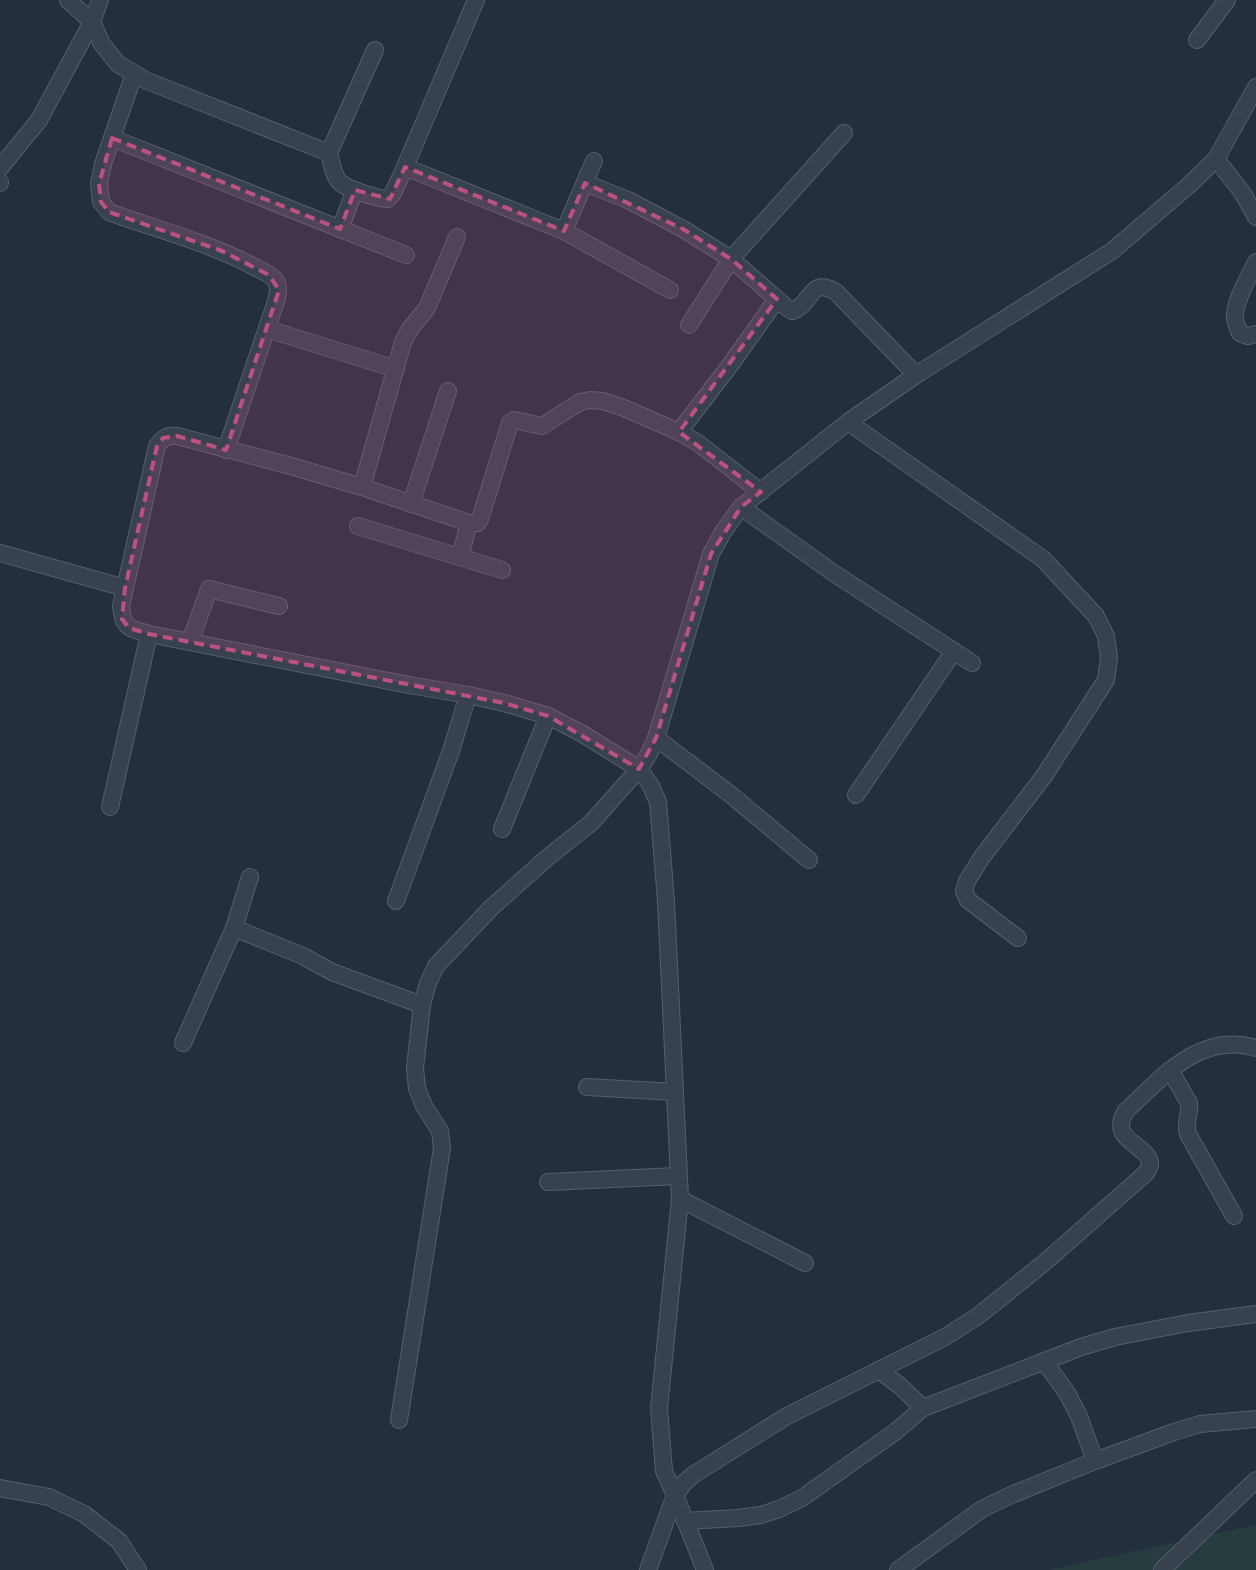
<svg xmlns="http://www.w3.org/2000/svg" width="1256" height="1570" viewBox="0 0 1256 1570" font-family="Mulish,sans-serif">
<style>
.green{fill:#263c3f}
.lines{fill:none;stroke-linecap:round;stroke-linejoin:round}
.minor-casing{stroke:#565f6c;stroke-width:18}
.minor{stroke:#38414e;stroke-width:16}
.marked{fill:#bd5182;fill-opacity:0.2;stroke:#bd5182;stroke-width:4;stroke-dasharray:10 6;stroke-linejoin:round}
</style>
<rect width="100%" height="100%" fill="#242f3e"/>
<polygon class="green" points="1256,1525 1256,1570 1048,1570"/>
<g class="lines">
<g class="minor-casing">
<g id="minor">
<path d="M68,0L92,22L102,44L118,64L145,80L329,153C336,182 335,184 365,194C373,196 380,199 388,199L392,195L405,167"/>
<polyline points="476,0 405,167 564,231 670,290"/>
<polyline points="1197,40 1227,0"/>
<path d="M134,74L103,164L99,184L101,202L109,212L120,216C164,231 207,243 249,264C257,269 268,272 275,280C280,286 278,294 276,301L226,450"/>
<polyline points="112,138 406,255"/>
<polyline points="329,153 375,50"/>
<polyline points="1216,159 1242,192 1256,217"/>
<polyline points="0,168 39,120 92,22 100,0"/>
<polyline points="0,182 0,183"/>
<path d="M585,183L628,200L683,229L731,259L786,307L792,311C813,305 808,276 836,292L916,375"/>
<polyline points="340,229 355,190"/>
<polyline points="564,231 594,161"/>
<path d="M1256,262C1249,276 1236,299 1235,314C1234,320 1237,327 1240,333L1248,336L1256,334"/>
<polyline points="689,325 731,259 844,133"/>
<polyline points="267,329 396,369"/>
<polyline points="848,422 1043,559 1096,616 1106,636 1109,658 1106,680 1044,776 982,857 967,881 964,891 968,900 1018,938"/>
<polyline points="679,432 731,364 777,299"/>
<polyline points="362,487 403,342 410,329 427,308 457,237"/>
<polyline points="411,504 448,391"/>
<polyline points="741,507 835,574 972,663"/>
<polyline points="358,526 502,570"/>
<polyline points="0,553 125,588"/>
<polyline points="460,557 469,523"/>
<polyline points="190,642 209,589 279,606"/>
<polyline points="656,738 730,794 809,860"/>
<polyline points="856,795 954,651"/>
<polyline points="110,807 149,634"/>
<polyline points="502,829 548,716"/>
<polyline points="396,901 451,751 468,695"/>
<polyline points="234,928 303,956 332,972 422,1005"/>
<polyline points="183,1043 234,928 250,877"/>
<path d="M1170,1070L1189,1103C1191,1114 1184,1121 1188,1134L1234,1216"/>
<polyline points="587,1087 675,1092"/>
<polyline points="548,1182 678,1176"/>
<polyline points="680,1199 805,1263"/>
<polyline points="1044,1361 1067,1393 1079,1416 1095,1461 1174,1432 1200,1424 1256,1419"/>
<polyline points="879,1370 900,1386 923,1408"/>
<polyline points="399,1420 442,1148 440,1131 424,1106 417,1088 415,1068 422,1005 428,983 436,966 491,908 548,857 591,823 639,769 649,754 656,738 711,554 723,532 741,507 848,422 916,375 1112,251 1188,186 1216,159 1256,87"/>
<polyline points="0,1488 49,1497 84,1514 119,1541 138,1570"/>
<polyline points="685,1521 738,1518 761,1515 779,1509 802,1498 895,1432 923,1408 1081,1347 1115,1337 1188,1323 1256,1314"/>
<path d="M648,1570L675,1495L684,1483L693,1475L787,1416L945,1337L978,1316L1044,1263L1146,1173C1147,1171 1149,1168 1150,1166C1153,1145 1106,1142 1126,1111C1162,1077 1201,1031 1256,1048"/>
<path d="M705,1570L675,1495L664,1471L659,1408L680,1199L666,901L658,802L650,784L639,769L581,733L548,716L504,703L468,695L409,685L149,634C129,628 123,629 121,606L157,446C163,438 167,435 177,436L291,466L362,487L469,523H477L480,519L510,423L514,420L542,426L580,402L590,400L603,401L624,408L679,432L698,443L761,492"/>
<polyline points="898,1570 982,1509 1011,1495 1095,1461"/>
<polyline points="1162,1570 1256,1480"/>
</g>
</g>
<use href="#minor" class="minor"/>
</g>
<path class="marked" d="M112,138L340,229L355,190L390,199L405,167L564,231L585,183L683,229L731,259L777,299L679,432L761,492L741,507L711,554L656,738L639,769L548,716L504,703L149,634L129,628L122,619L125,588L157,446L163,438L177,436L226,450L279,290L269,275L222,251L109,212L101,202L99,184Z"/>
</svg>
